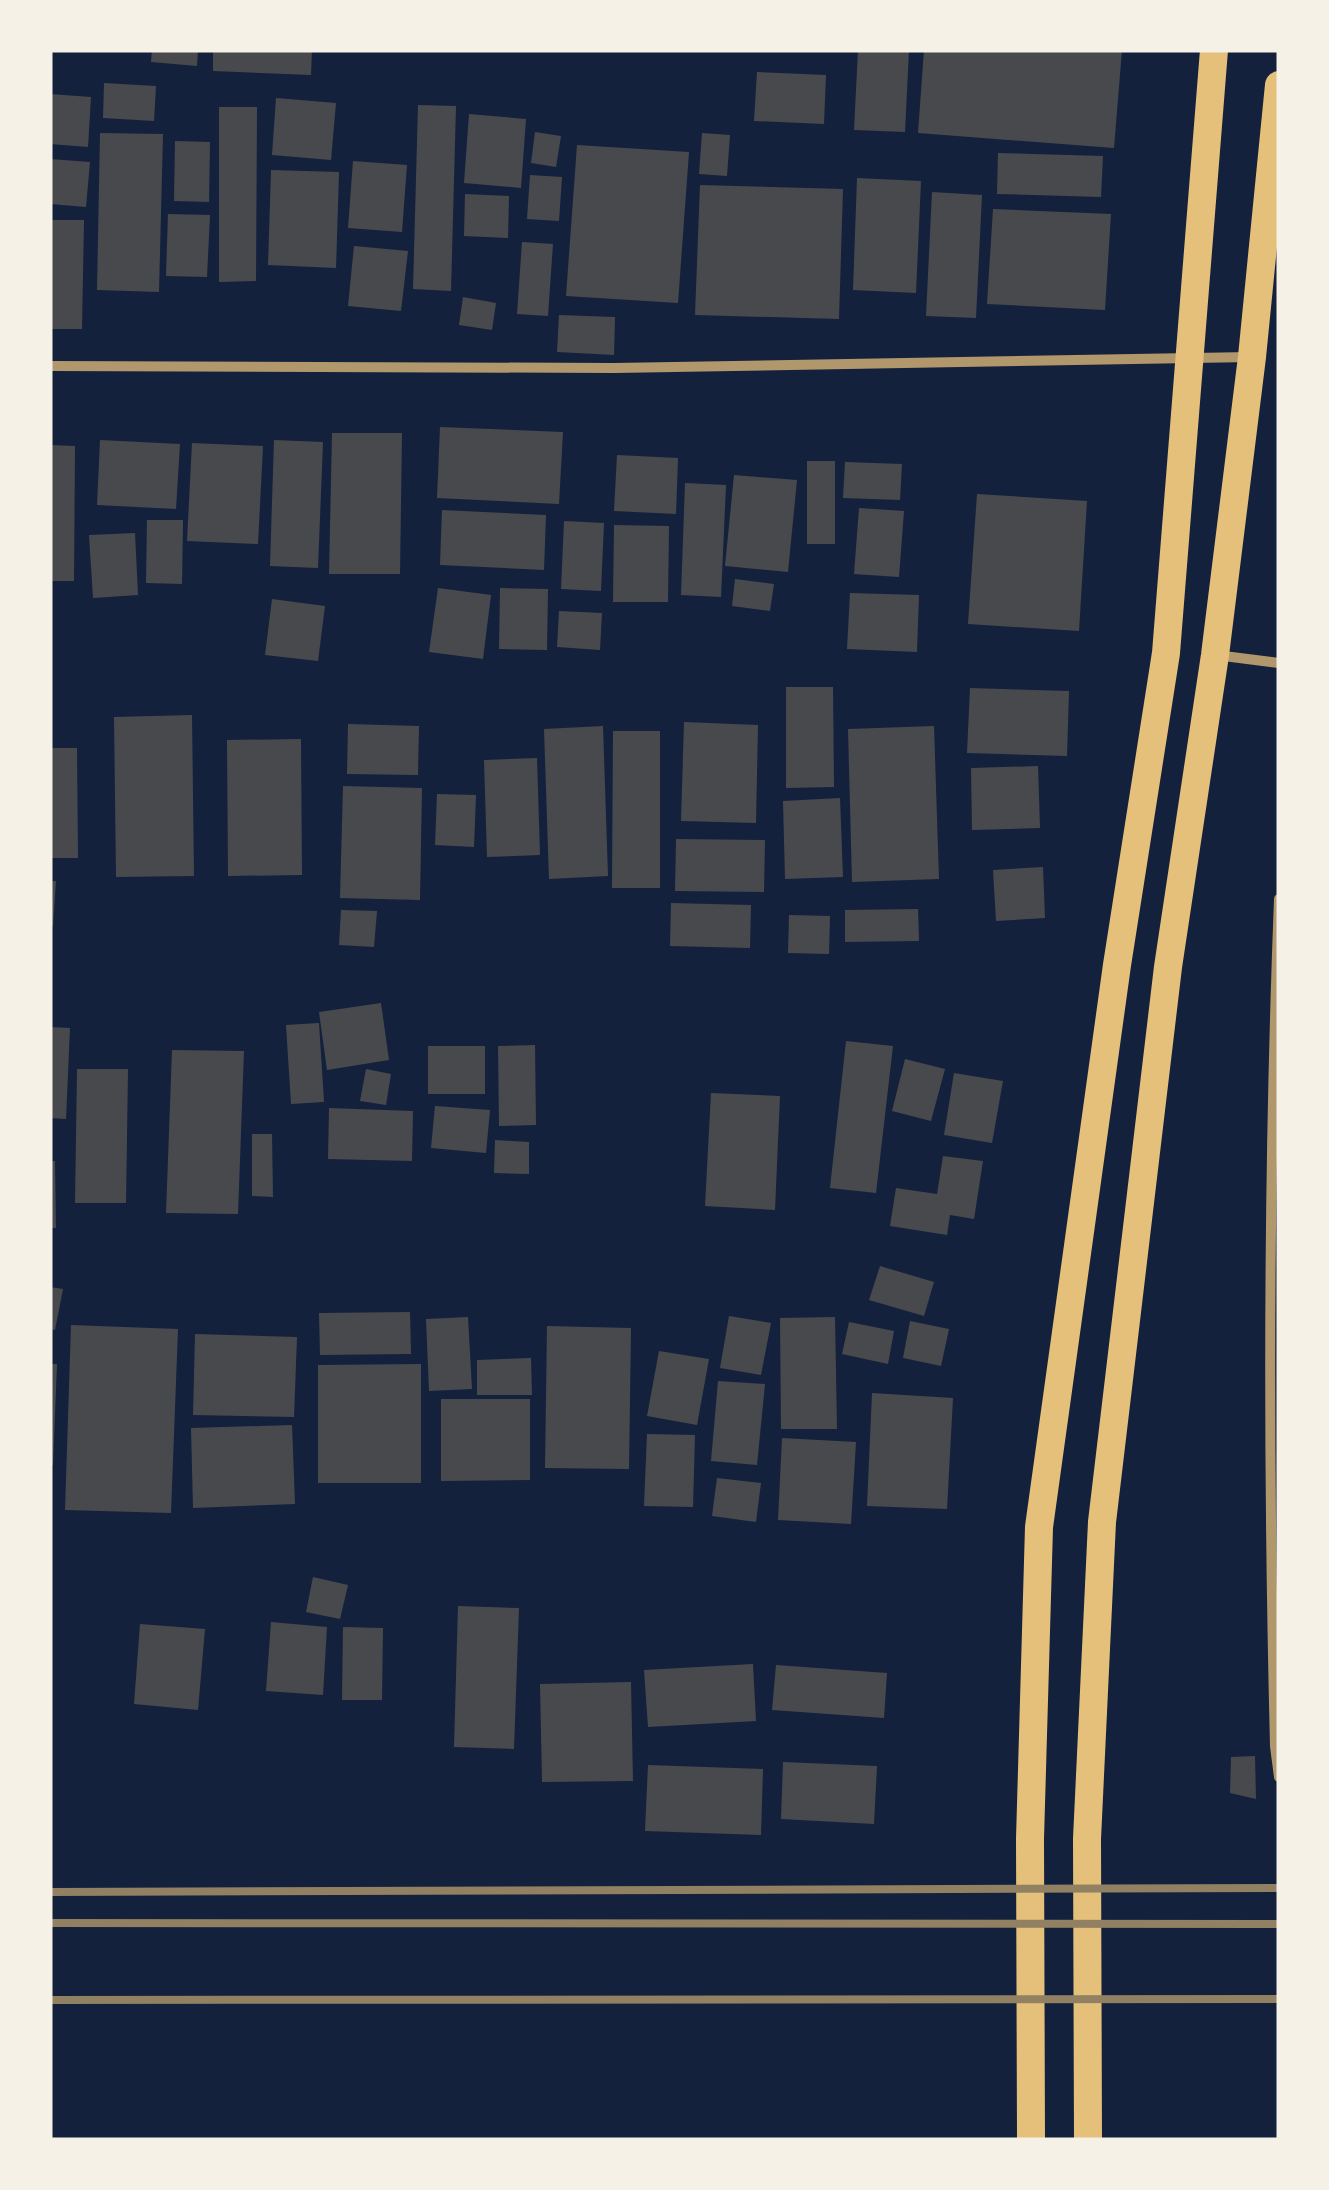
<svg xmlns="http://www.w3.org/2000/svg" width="1329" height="2190" viewBox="0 0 1329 2190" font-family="Lato,sans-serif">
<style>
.building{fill:#48494c}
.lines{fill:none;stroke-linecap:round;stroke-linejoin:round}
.minor{stroke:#b1986c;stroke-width:10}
.trunk{stroke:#e5c07b;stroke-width:28}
.rail{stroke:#918062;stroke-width:8}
</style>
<rect width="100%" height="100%" fill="#14213d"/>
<g class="building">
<polygon points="152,50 198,50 197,66 151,62"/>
<polygon points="213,50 312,50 311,75 213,71"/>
<polygon points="858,50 909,50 905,132 854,130"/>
<polygon points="924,50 1122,50 1114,148 918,133"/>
<polygon points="757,72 826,75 824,124 754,121"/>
<polygon points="104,83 156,86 154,121 103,118"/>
<polygon points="50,94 91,97 88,147 50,144"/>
<polygon points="276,98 336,103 331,160 272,155"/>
<polygon points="418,105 456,106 451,291 413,289"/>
<polygon points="219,107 257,107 256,281 219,282"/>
<polygon points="469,114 526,119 521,188 464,183"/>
<polygon points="535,132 561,136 556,167 531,163"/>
<polygon points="100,133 163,134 159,292 97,290"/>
<polygon points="702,133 730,135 727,176 699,174"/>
<polygon points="175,141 210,142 209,202 174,201"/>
<polygon points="577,145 689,152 678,303 566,296"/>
<polygon points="998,153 1103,156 1101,197 997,194"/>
<polygon points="50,159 90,162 86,207 50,204"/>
<polygon points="353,161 407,165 402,232 348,228"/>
<polygon points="271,170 339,172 336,268 268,265"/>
<polygon points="530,175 562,177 559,221 527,219"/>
<polygon points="857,178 921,181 916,293 853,290"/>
<polygon points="700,185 843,189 839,319 695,315"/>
<polygon points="932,192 982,195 976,318 926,316"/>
<polygon points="465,194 509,196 508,238 464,236"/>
<polygon points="993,209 1111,214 1105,310 987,304"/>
<polygon points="168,214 210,215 207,277 166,276"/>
<polygon points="50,220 84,220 82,329 50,329"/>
<polygon points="522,242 553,244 548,316 517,314"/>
<polygon points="354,246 408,251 401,311 348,306"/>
<polygon points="463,297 496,303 492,330 459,325"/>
<polygon points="559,315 615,317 614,355 557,352"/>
<polygon points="440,427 563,432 559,504 437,498"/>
<polygon points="332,433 402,433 400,574 329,574"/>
<polygon points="100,440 180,444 176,509 97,505"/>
<polygon points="274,440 323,442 318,568 270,566"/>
<polygon points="192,443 263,446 258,544 187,541"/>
<polygon points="50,445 75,446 74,581 50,581"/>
<polygon points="617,455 678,458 676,514 614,511"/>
<rect x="807" y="461" width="28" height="83"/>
<polygon points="845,462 902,464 900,500 843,498"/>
<polygon points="734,475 797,480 788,572 725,566"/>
<polygon points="685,483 726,485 721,597 681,595"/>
<polygon points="977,494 1087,501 1079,631 968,624"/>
<polygon points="859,508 904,511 899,577 854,574"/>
<polygon points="442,510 546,515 544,570 440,565"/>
<polygon points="147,520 183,520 182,584 146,583"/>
<polygon points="564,521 604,523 601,591 561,589"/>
<polygon points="614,525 669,526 668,602 613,602"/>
<polygon points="135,533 138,595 93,598 89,535"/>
<polygon points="735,579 774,584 770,611 732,606"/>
<polygon points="438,588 491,595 483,659 429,652"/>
<polygon points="500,588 548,589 547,650 499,649"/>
<polygon points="850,593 919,595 917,652 847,649"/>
<polygon points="272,599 325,606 318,661 265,655"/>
<polygon points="559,611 602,613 600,650 557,647"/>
<polygon points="786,687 833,687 834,787 786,788"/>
<polygon points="970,688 1069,691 1067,756 967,753"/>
<polygon points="192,715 194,876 116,877 114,717"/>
<polygon points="684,722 758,725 756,823 681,821"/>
<polygon points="348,724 419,726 418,775 347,774"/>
<polygon points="603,726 608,876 549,879 544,729"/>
<polygon points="934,726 939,879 852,882 848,729"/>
<polygon points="613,731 660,731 660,888 612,888"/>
<polygon points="301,739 302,875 228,876 227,740"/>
<polygon points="50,748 77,748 78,858 50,858"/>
<polygon points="537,758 540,855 487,857 484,760"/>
<polygon points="1038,766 1040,828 972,830 971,768"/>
<polygon points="343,786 422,788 420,900 340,898"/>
<polygon points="437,794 476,795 474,847 435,845"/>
<polygon points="840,798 843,877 785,879 783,801"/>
<polygon points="676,839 765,840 764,892 675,891"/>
<polygon points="1043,867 1045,918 996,921 993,870"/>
<polygon points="50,881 56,881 53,926 50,926"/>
<polygon points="671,903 751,905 750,948 670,946"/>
<polygon points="918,909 919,941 845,942 845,910"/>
<polygon points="341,910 377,911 374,947 339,945"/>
<polygon points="789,915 830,916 829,954 788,953"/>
<polygon points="381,1003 389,1060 327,1070 319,1012"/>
<polygon points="319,1023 324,1102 291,1104 286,1025"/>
<polygon points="50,1027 70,1028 66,1119 50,1118"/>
<polygon points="846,1041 893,1046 876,1193 830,1188"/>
<polygon points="535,1045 536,1125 499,1126 498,1046"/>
<rect x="428" y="1046" width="57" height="48"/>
<polygon points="172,1050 244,1051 238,1214 166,1213"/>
<polygon points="905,1059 945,1069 931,1121 892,1111"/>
<polygon points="77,1069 128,1069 126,1203 75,1203"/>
<polygon points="366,1069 391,1074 386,1105 360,1101"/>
<polygon points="954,1073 1003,1081 992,1143 944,1135"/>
<polygon points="711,1093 780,1096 775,1210 705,1206"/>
<polygon points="435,1106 490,1110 486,1153 431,1148"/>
<polygon points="329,1108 413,1111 412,1161 328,1159"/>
<polygon points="252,1134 272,1134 273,1197 252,1196"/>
<polygon points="495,1140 529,1142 529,1174 494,1173"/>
<polygon points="943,1156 983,1161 974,1219 950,1215 947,1235 890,1226 896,1188 937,1194"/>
<polygon points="50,1161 55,1161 56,1228 50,1228"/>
<polygon points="880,1266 934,1282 924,1316 869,1300"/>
<polygon points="50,1287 63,1289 55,1330 50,1329"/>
<polygon points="410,1312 411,1354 320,1355 319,1313"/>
<polygon points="729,1316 771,1323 761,1375 720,1368"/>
<polygon points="468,1317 472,1389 429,1391 426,1319"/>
<polygon points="835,1317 837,1429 781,1429 780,1318"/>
<polygon points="910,1321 949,1329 941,1366 903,1358"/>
<polygon points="849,1322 894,1331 888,1364 842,1354"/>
<polygon points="71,1325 178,1329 171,1513 65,1510"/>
<polygon points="547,1326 631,1328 629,1469 545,1468"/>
<polygon points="195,1334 297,1337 294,1417 193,1415"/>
<polygon points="659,1351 709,1359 697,1425 647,1416"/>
<polygon points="531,1358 532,1395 477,1395 477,1360"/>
<polygon points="50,1364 57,1364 53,1465 50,1465"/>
<polygon points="421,1364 421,1483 318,1483 318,1365"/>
<polygon points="718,1381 765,1384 757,1465 711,1461"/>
<polygon points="872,1393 953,1398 947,1509 867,1506"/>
<polygon points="441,1399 530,1399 530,1480 441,1481"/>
<polygon points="292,1425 295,1504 193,1508 191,1428"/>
<polygon points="647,1434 695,1435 693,1507 644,1506"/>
<polygon points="782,1438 856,1442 851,1524 778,1520"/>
<polygon points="717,1478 761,1483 756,1522 712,1516"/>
<polygon points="313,1577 348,1585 340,1619 306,1612"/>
<polygon points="458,1606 519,1608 514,1749 454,1747"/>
<polygon points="271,1622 327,1627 323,1695 266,1691"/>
<polygon points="140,1624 205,1629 198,1710 134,1704"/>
<polygon points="343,1627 383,1628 382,1700 342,1700"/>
<polygon points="753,1664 756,1721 648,1727 644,1670"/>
<polygon points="776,1665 887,1673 884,1718 772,1710"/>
<polygon points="631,1682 633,1781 542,1782 540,1684"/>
<polygon points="1255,1756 1256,1799 1230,1793 1231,1757"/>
<polygon points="783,1762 877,1766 874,1824 781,1819"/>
<polygon points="648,1765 763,1769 761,1835 645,1831"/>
</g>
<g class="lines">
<g class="minor">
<polyline points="50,366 614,368 1251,357"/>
<polyline points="1216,655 1279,663"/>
<path d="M1279,899C1268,1181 1268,1464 1275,1746L1279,1777"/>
</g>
<g class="trunk">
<polyline points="1031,2140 1030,1839 1039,1527 1117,965 1166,653 1214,50"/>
<polyline points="1088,2140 1087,1839 1102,1522 1168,967 1215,655 1252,357 1279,85"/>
</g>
<g class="rail">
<polyline points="50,1892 1279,1888"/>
<polyline points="50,1923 1279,1924"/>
<polyline points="50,2000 1279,1999"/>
</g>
</g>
<rect width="1329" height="2190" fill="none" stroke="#f6f1e7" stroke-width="105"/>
</svg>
